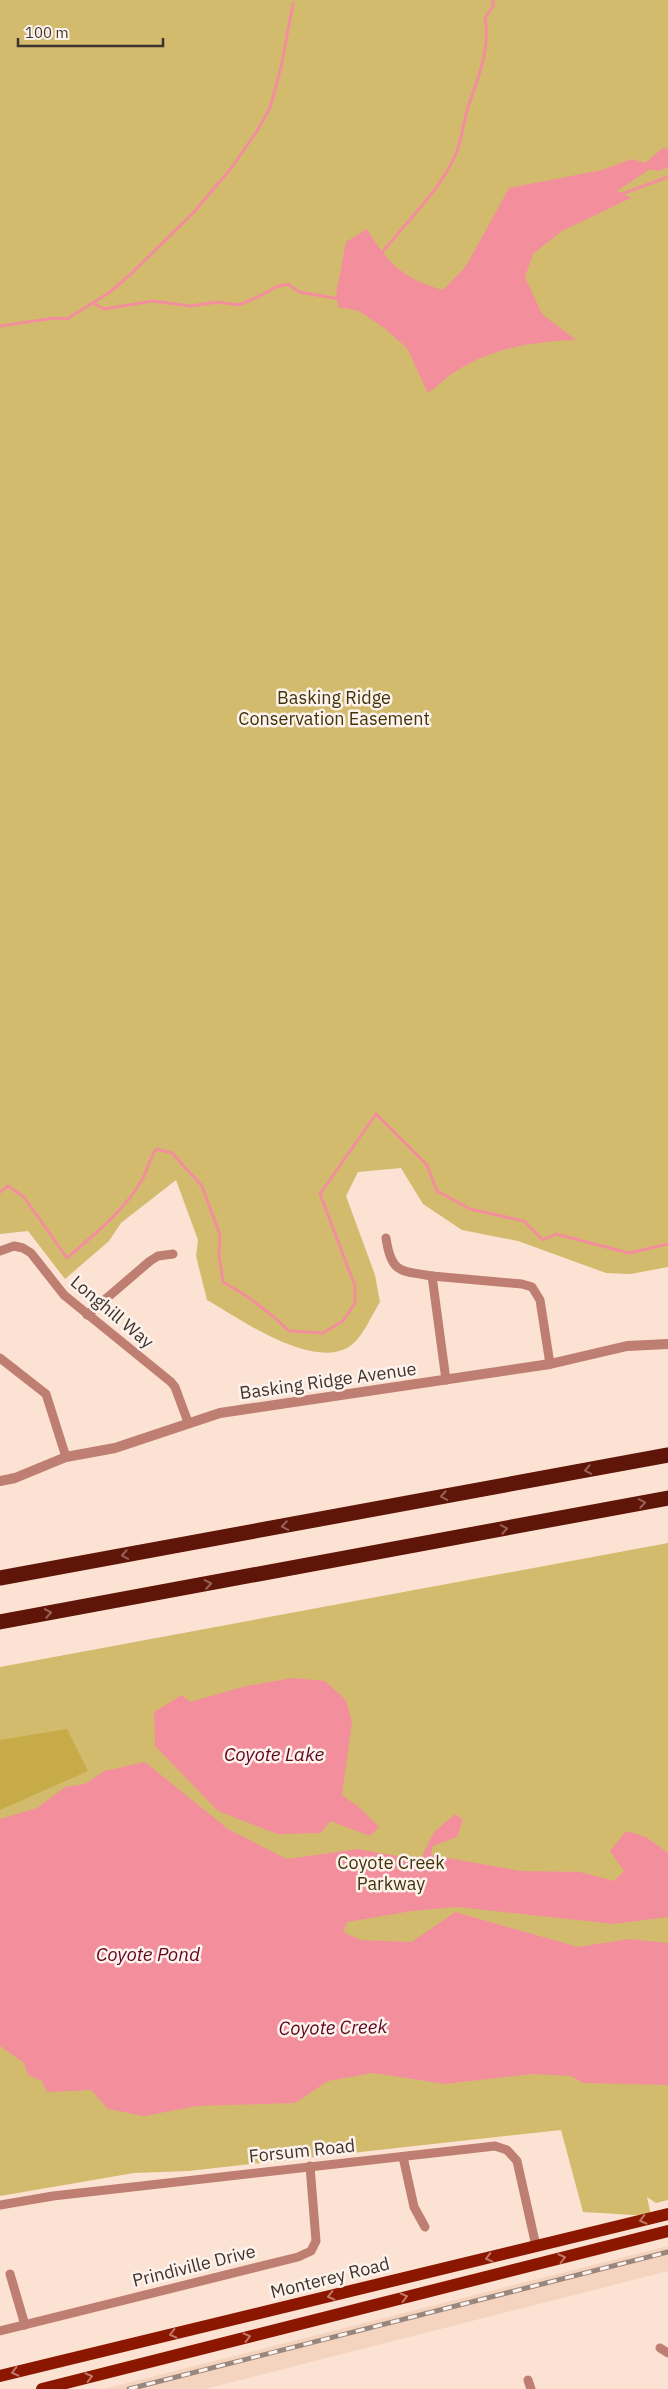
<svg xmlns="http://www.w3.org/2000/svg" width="668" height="2389" viewBox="0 0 668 2389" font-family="'IBM Plex Sans',sans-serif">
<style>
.built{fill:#f4d3bf}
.green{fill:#d3bb6e}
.forest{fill:#c8ab49}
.water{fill:#f38f9c}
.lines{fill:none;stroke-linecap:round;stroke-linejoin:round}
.stream{stroke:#f38f9c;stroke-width:3}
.minor{stroke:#be7e71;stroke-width:9}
.tertiary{stroke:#be7e71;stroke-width:10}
.primary{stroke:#8c1701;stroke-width:12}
.motorway{stroke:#5f1508;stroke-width:15}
.rail-casing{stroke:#99877d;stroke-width:5}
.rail{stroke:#fdf2ec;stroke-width:3;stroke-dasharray:9;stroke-linecap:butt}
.oneway{stroke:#966258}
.oneway2{stroke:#bf7a6b}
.labels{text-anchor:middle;stroke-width:5;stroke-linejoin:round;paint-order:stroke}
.park-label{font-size:18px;fill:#403409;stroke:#fdf2ec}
.street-label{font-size:18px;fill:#3e342e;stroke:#fdf2ec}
.water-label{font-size:19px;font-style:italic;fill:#610621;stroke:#fdf2ec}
</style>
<rect width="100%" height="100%" fill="#fce2d2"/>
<polygon class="built" points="668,2246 668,2271 205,2389 104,2389"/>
<g class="green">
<path d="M0,0H668V1267L631,1274L606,1273L518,1241L462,1230L423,1204L401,1168L358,1172L346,1196L375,1275L380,1302C371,1316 362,1340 347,1348C309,1368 240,1319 207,1300L196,1256L198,1240L176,1180L121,1223L109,1241L65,1279L28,1231L0,1234Z"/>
<polygon points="668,1543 668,2200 656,2203 647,2197 651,2216 583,2212 561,2130 188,2171 134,2173 0,2196 0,1667"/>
</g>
<polygon class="forest" points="67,1729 88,1771 0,1810 0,1740"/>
<g class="water">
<path d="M663,148L668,149V168L657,171L650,169L617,191L631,198L562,231L533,254L525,277L542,314L576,340C536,341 493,348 458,370C447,376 438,386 428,393L407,348L383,327L359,311L338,307L336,294L346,242L367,229C388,264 404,279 443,290L466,266L509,188L602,170L632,159L645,163Z"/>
<polygon points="293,1678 325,1681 346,1700 352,1722 342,1795 359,1807 379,1827 370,1836 330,1821 321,1833 277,1834 218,1811 155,1746 154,1712 182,1695 190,1702 246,1686"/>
<polygon points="145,1762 228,1829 287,1859 358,1849 420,1860 434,1832 455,1814 463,1820 457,1837 433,1846 431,1855 521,1871 580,1872 614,1881 624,1871 610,1851 626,1831 646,1837 668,1853 668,1917 614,1924 457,1907 412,1911 347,1922 343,1932 361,1940 412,1942 455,1912 578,1947 629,1939 668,1943 668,2085 583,2083 571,2076 531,2074 445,2084 373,2073 328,2081 295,2103 197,2106 144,2116 108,2109 91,2090 47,2092 42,2081 28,2075 24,2063 0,2046 0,1819 37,1808 65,1787 85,1784 104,1771"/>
</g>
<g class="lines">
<g class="stream">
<polyline points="619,195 668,177"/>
<path d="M381,254C406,222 438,193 455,156C462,141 463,123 468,107C478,78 491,48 485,18L493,6V0"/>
<polyline points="93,303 104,309 153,301 190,306 218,302 239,305 260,296 276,287 288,284 299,292 341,299"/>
<polyline points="0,326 55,318 67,319 110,292 132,273 194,212 232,167 257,131 270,108 281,67 293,4"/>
<path d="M0,1192L8,1186L24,1197L67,1258C95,1234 123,1212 142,1180C148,1170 149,1159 156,1149L172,1153L202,1186L220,1235L219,1255L223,1282L245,1295L273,1316L289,1331L323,1333L343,1321L355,1303V1286L320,1194L376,1114L427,1165L437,1191L470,1209L524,1221L543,1240L556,1234L629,1253L668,1244"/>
</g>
<g class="minor">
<path d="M386,1238C391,1273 400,1271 432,1276"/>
<polyline points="0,1251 14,1246 23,1248 31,1253 64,1295 171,1382 175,1387 188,1422"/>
<polyline points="87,1315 150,1261 158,1256 173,1254"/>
<polyline points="0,1358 46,1394 66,1457"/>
<polyline points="446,1380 432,1276 522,1284 532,1287 540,1300 550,1364"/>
<polyline points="403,2157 414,2207 425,2227"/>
<polyline points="0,2205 53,2196 495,2146 507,2150 517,2161 536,2246"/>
<polyline points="10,2274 25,2325"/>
<polyline points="0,2331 298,2257 311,2251 316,2241 310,2166"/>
<polyline points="660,2348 668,2353"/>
<polyline points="528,2380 531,2389"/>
</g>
<polyline class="tertiary" points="0,1481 15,1478 66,1457 115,1448 220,1413 550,1364 627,1346 668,1344"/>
<g class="primary">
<polyline points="0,2376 668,2214"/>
<polyline points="42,2389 668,2231"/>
</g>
<g class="motorway">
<polyline points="0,1578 668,1455"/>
<polyline points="0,1622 668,1498"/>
</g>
<g class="rail-casing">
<polyline id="rail" points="129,2389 668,2252"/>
</g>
<use href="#rail" class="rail"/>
</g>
<defs><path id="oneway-chevron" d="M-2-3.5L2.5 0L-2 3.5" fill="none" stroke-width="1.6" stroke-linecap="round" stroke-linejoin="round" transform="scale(1.25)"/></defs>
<g class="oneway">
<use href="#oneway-chevron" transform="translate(588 1470) rotate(169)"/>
<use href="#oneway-chevron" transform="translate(444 1496) rotate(170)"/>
<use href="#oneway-chevron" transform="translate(642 1503) rotate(-10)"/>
<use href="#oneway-chevron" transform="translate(285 1526) rotate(170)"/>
<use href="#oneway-chevron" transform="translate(504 1529) rotate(-11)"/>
<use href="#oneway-chevron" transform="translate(125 1555) rotate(170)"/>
<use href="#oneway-chevron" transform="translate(208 1584) rotate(-10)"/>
<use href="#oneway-chevron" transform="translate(48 1613) rotate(-10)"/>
</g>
<g class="oneway2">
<use href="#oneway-chevron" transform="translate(643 2220) rotate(166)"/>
<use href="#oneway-chevron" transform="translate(489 2258) rotate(166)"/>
<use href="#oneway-chevron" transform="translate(562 2258) rotate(-14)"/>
<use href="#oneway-chevron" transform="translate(331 2296) rotate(166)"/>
<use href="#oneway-chevron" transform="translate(404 2297) rotate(-14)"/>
<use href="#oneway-chevron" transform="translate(173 2334) rotate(166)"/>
<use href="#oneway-chevron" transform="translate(247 2337) rotate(-14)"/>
<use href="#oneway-chevron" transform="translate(15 2372) rotate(166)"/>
<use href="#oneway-chevron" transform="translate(89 2377) rotate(-14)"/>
</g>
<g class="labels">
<g class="park-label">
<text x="334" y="704">Basking Ridge<tspan x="334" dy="21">Conservation Easement</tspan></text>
<text x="391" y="1869">Coyote Creek<tspan x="391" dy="21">Parkway</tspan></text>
</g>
<g class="street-label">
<text transform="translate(112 1312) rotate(40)" y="6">Longhill Way</text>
<text transform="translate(328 1381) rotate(-8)" y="6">Basking Ridge Avenue</text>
<text transform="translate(302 2151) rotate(-6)" y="6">Forsum Road</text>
<text transform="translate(194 2266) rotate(-14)" y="6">Prindiville Drive</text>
<text transform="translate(330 2278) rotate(-14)" y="6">Monterey Road</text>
</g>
<g class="water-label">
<text x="274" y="1761">Coyote Lake</text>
<text x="148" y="1961">Coyote Pond</text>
<text transform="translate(333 2027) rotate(-1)" y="7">Coyote Creek</text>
</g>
</g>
<path d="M18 38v8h145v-8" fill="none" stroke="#3e342e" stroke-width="2.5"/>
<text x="25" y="38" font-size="15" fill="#3e342e" stroke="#fdf2ec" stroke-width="4" paint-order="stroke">100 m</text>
</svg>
